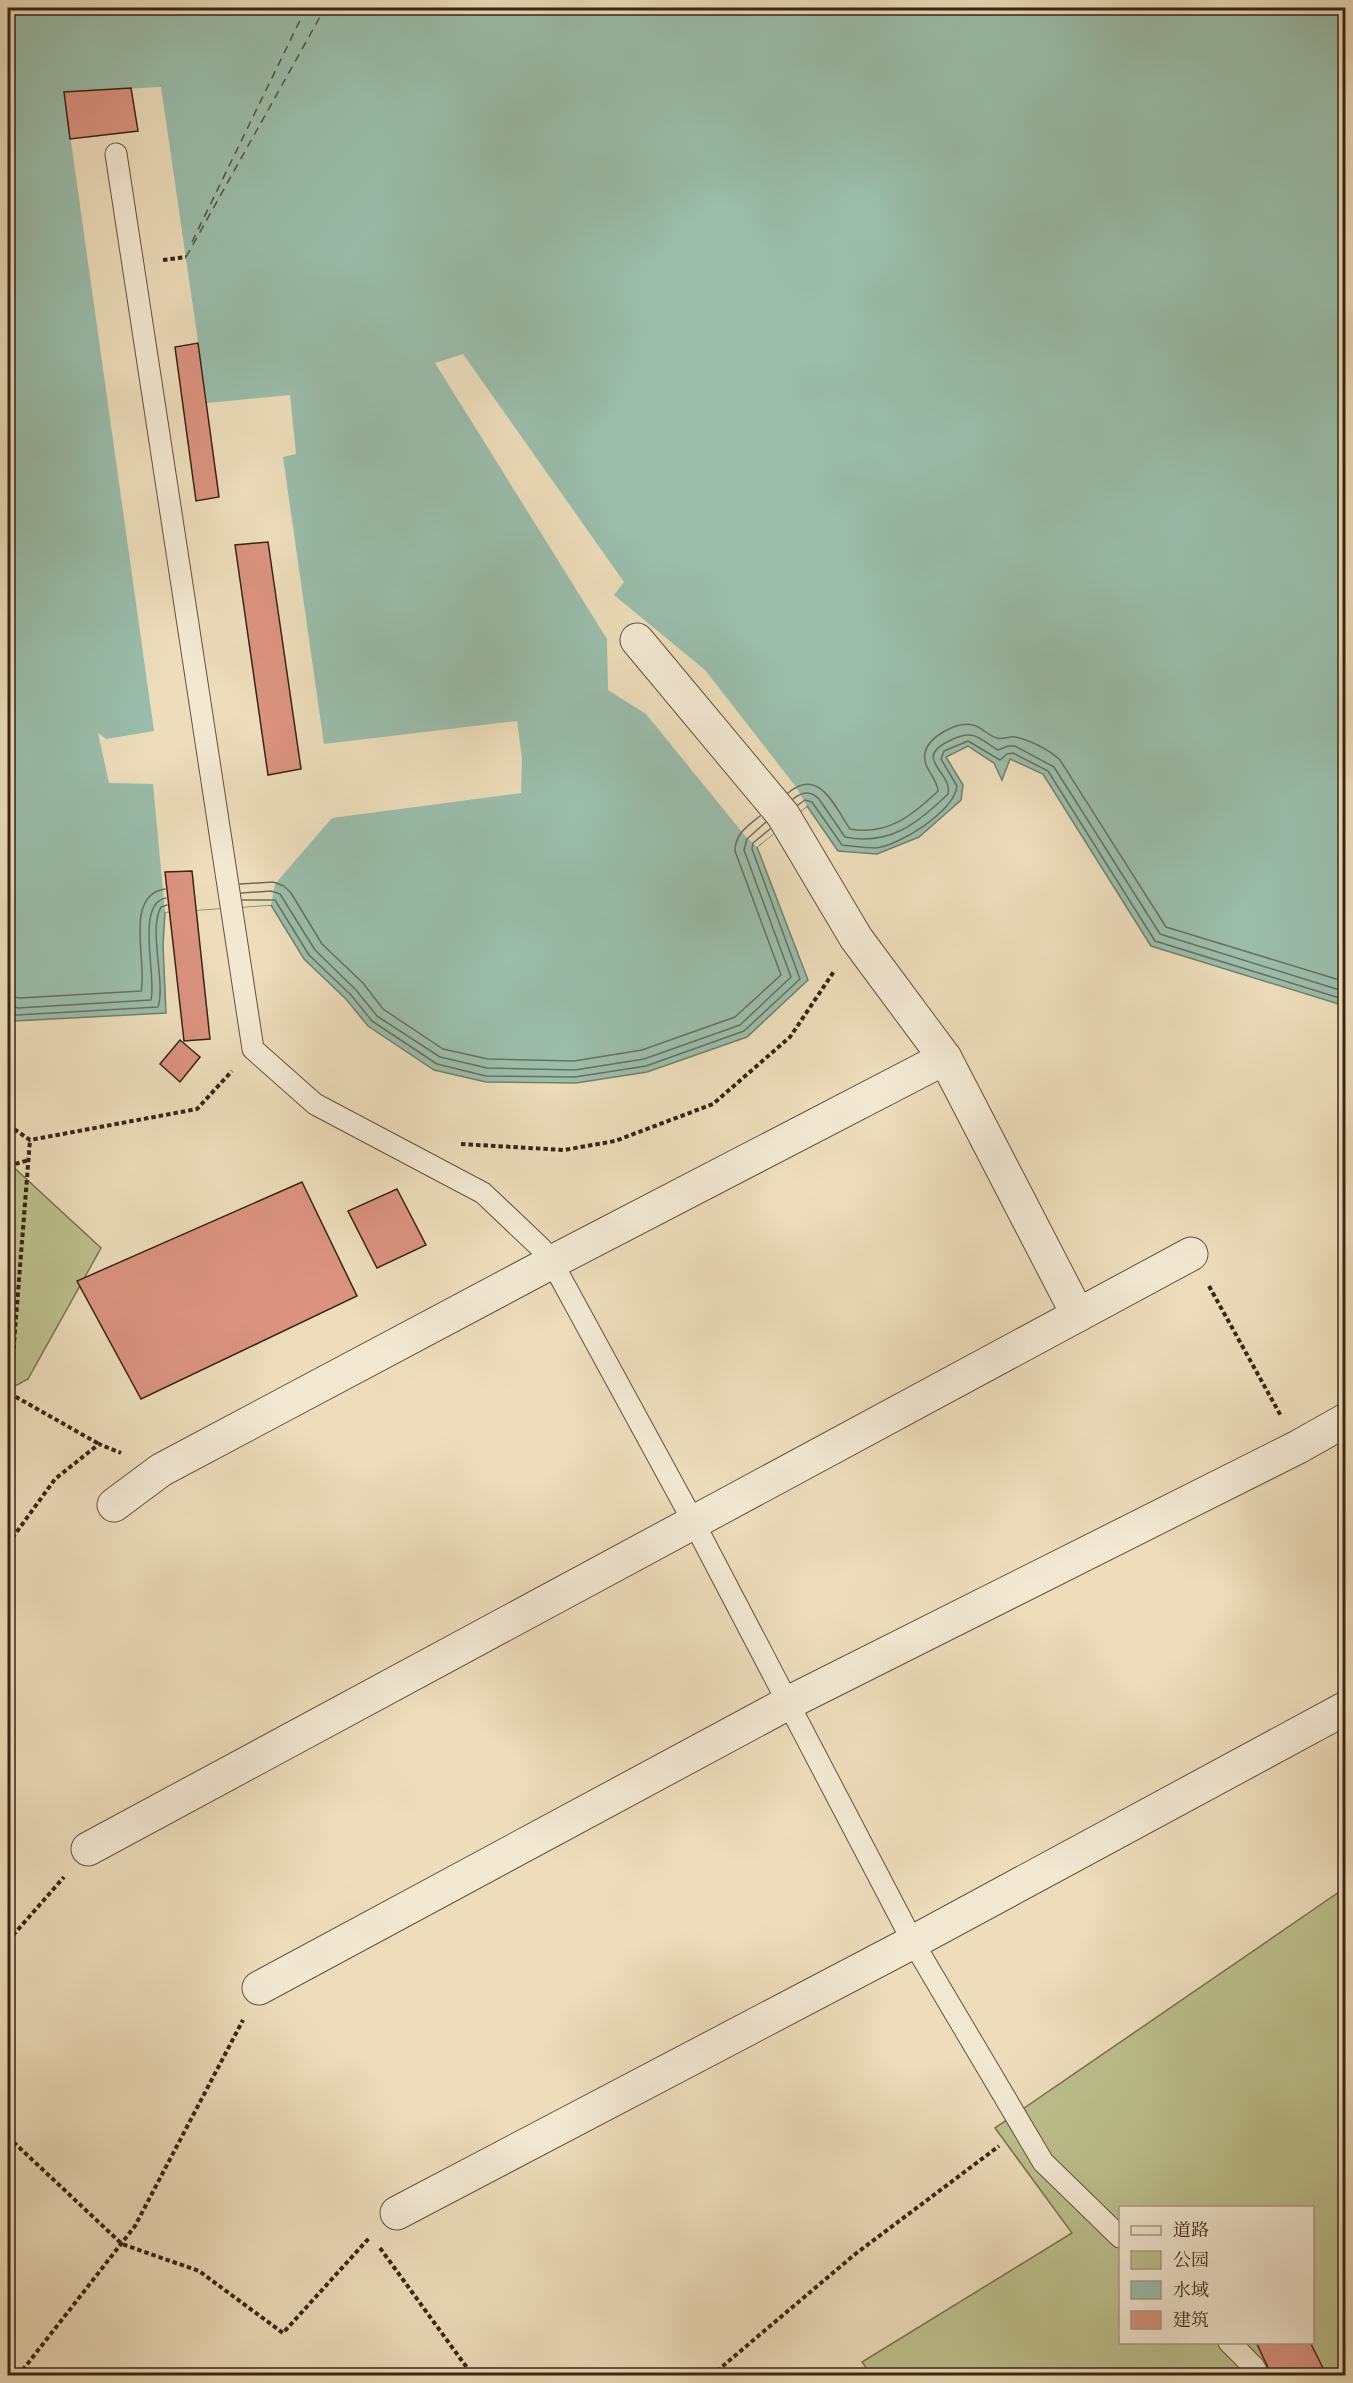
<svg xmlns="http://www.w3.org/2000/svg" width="1353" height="2383" viewBox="0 0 1353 2383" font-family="'IM FELL English','Noto Serif SC',serif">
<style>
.green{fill:#bcc08d;stroke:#7a724f;stroke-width:1.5;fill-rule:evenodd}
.water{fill:#9abdab;stroke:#73806d;stroke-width:1.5}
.pier{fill:#edddbb}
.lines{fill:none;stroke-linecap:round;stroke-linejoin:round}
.shore{stroke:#6a705e;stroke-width:1.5}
.ferry{stroke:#56523f;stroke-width:1.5;stroke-dasharray:8 6;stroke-linecap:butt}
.building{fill:#db9380;stroke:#392411;stroke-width:1.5}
.lane-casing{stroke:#66523c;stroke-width:23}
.street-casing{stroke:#66523c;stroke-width:35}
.path{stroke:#392411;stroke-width:4;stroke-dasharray:4.5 3;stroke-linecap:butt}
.lane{stroke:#f3e9d3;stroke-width:21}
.street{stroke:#f3e9d3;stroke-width:33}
</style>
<rect width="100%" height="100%" fill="#edddbb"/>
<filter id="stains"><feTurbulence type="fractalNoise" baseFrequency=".00333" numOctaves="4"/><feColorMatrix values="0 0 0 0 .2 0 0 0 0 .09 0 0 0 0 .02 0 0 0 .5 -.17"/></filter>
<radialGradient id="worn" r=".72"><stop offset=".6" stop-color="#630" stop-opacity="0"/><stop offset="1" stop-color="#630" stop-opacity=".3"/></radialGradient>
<g class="green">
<polygon points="8,1162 101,1248 28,1379 8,1390"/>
<path d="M1345,1888V2375L872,2376L862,2362L1072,2233L995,2128ZM1120,2208H1312V2342H1120Z"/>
</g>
<polygon class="water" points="8,8 1345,8 1345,1006 1151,946 1043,774 1010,759 1002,780 994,763 968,746 946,757 963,785 961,800 919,837 877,854 838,851 807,806 757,847 808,980 747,1037 647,1072 576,1083 486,1082 434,1070 368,1026 346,999 304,959 271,905 165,912 163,945 166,1013 15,1021 8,1018"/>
<g class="pier">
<polygon points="161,87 207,403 290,395 296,454 283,457 324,744 517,721 522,758 521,793 332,818 275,884 271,905 165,912 153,784 109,783 98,733 106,739 154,731 64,92"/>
<polygon points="463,354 624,582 614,595 705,670 796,787 807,806 757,847 746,837 646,714 608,690 607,639 435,363"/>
</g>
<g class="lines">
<g class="shore">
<path d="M788,793C819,766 835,807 850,829C887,836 913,815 938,791C937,777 922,768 925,753C928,737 957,721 973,725C982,727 988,736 997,738C1002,740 1009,736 1015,737C1028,739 1050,750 1060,760L1166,927L1346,982"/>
<path d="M793,799C802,792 810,790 819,799L845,837C890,846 918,823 948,794C953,771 910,759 951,740C974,729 978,738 998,750L1008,746H1015L1054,767L1160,934L1346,992"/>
<path d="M798,805L805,800L812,802L842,845C852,846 864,848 875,848C899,846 955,811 957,786L941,759L944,751L968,741L1000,760L1007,754L1013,753L1048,771L1155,941L1346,1000"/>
<path d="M240,884L273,882L284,886L291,893L322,944L363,983L383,1009L443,1049L488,1059L574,1061L642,1050L735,1017L781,975L735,851C735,833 748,826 760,816"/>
<polyline points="241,893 271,891 280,894 315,950 356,990 377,1016 440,1057 487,1068 575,1070 644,1059 740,1025 791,977 744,850 747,839 766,822"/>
<polyline points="242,900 275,900 309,955 351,995 372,1021 437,1064 486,1076 575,1077 646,1066 744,1031 800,979 752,849 753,843 770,829"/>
<path d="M8,996L20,998L141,991C148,964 123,895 165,889"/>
<path d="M8,1005L18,1008L151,1000C157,978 135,903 166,898"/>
<path d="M8,1013L17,1015L158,1007C166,984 148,929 161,907L167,905"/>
</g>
<g class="ferry">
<polyline points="192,242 306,8"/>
<polyline points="186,257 325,8"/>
</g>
</g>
<g class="building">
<polygon points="131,88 138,131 70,139 64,92"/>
<polygon points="198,343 219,497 196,501 175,347"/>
<polygon points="268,542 301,769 268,775 235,545"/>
<polygon points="192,871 210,1039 184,1041 165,872"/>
<polygon points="180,1040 200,1057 180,1082 160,1064"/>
<polygon points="302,1182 357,1296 141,1399 77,1281"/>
<polygon points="397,1189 426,1245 377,1268 348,1211"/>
<polygon points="1256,2342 1310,2342 1327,2376 1272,2376"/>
</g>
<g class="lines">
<g class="lane-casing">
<g id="lane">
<polyline points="116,154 253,1049 315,1104 483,1193 541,1248 552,1262 693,1521 913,1942 1043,2162 1120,2237"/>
<polyline points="1229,2342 1254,2367 1259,2376"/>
</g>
</g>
<g class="street-casing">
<g id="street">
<polyline points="637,640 783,815 856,938 945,1058 1078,1315"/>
<polyline points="114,1505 161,1470 552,1262 945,1058"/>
<polyline points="88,1849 1191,1254"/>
<polyline points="259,1988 788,1703 1298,1447 1346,1420"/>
<polyline points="397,2213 913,1942 1346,1708"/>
</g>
</g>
<g class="path">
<polyline points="163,260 186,257"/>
<polyline points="8,1125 30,1140 197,1109 232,1071"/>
<polyline points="461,1144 564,1150 615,1141 713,1104 790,1037 835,970"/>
<polyline points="8,1166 29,1160"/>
<polyline points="1209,1286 1281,1416"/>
<polyline points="9,1393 99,1444"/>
<polyline points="10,1394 30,1140"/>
<polyline points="8,1544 55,1479 99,1444 121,1453"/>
<polyline points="8,1941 64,1877"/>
<polyline points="8,2137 122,2244 199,2271 283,2333 370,2237"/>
<polyline points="380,2248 473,2376"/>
<polyline points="18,2376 135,2226 243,2020"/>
<polyline points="711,2376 854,2255 999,2146"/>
</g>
<use href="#lane" class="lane"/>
<use href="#street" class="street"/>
</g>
<rect width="1353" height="2383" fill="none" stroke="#edddbb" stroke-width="30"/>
<rect x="9" y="9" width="1335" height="2365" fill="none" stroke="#392411" stroke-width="3"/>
<rect x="15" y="15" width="1323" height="2353" fill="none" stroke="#392411" stroke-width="1.5"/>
<rect x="1119" y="2206" width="195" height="138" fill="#f3e9d3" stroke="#a99a85" stroke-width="1.5"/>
<rect x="1131" y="2226" width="30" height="9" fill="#f3e9d3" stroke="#a99a85" stroke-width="1.5"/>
<text x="1173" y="2236" font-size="18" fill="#392411">道路</text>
<rect x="1131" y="2251" width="30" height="18" fill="#bcc08d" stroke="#a99a85" stroke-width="1.5"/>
<text x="1173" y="2266" font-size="18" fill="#392411">公园</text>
<rect x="1131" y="2281" width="30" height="18" fill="#9abdab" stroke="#a99a85" stroke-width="1.5"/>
<text x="1173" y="2296" font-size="18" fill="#392411">水域</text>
<rect x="1131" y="2311" width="30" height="18" fill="#db9380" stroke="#a99a85" stroke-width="1.5"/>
<text x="1173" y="2326" font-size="18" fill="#392411">建筑</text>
<rect width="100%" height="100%" filter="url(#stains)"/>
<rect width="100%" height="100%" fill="url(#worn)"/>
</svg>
